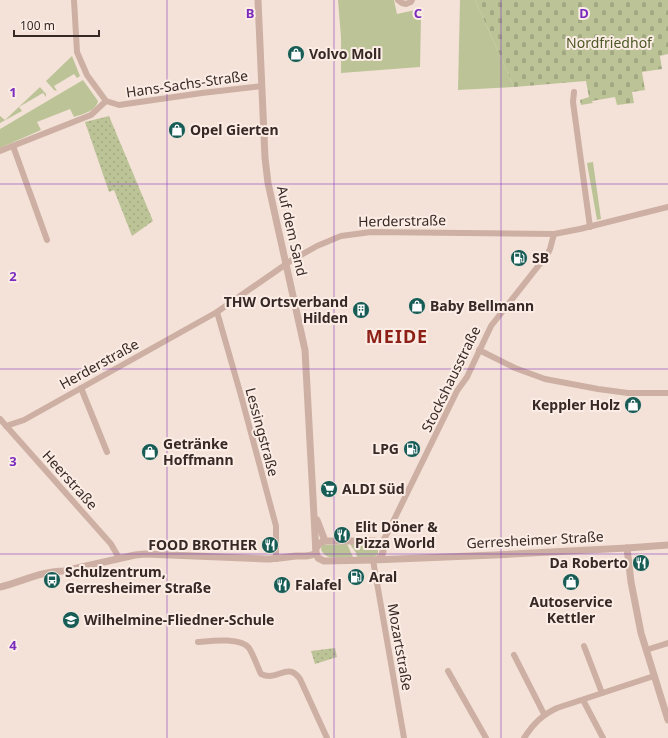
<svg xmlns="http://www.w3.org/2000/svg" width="668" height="738" viewBox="0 0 668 738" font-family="'Noto Sans',sans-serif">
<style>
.grass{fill:#bcc497}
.cemetery{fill:url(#cemetery-stones)}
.park{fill:url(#park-dots)}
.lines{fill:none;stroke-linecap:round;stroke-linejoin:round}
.minor{stroke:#cdb0a3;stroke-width:6}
.tertiary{stroke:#cdb0a3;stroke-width:7}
.grid{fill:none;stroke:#7b2cbf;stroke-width:1;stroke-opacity:0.55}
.labels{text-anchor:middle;stroke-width:4;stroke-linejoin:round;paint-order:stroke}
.park-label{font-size:14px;fill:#4e5827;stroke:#fbede5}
.poi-label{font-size:14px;font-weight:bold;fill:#372926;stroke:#fbede5;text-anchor:start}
.street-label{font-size:14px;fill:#372926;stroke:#fbede5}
.district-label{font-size:18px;font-weight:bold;letter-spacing:1px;fill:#8e2117;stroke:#fbede5}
.grid-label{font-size:13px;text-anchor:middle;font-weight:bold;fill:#7b2cbf;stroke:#fbede5;stroke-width:4;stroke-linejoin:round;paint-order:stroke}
</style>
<defs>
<pattern id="cemetery-stones" width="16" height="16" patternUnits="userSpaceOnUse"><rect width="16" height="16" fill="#bcc497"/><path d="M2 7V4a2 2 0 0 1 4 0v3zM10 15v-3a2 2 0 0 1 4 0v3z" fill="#a2a882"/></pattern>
<pattern id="park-dots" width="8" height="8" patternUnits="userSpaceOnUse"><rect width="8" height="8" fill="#bcc497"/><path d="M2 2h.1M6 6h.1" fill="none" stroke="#a2a882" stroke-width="1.8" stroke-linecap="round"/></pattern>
</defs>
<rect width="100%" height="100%" fill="#f4e2d8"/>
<g class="grass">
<polygon points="338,0 394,0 397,14 415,10 416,17 421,18 420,67 341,73 341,37"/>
<polygon points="460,0 475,0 514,87 458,90"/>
<polygon points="72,56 80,76 77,78 74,74 54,86 57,91 54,90 46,81"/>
<path d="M83,80L98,101C96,111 83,114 74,117L70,109L37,122L41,130L0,148V129Z"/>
<polygon points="40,87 46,94 46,97 43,93 19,107 22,111 0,123 0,116 5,120"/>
<polygon points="593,162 601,219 597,220 587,163"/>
<path d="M347,544L353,557C343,557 325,562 321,549L322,545H325Z"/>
<polygon points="350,544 372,545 378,550 378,554 374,557 357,557 356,553"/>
</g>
<polygon class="cemetery" points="475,0 668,0 668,54 660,56 662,69 642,72 645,90 632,92 634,103 617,105 615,97 592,101 593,103 581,105 580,100 589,97 586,81 514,87"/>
<g class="park">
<polygon points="109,116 153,221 132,236 114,190 109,192 85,122"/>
<polygon points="335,648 337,657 315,664 311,651"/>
</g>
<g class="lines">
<g class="minor">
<polyline points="74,0 77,52 87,75 106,101 119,105 202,93 262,86"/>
<polyline points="398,0 402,3 406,4 411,2 412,0"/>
<polyline points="574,92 573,102 590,227"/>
<polyline points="13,146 47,240"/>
<polyline points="0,151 91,115 106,101"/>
<polyline points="217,312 240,392 276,526 276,559"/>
<polyline points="479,350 515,368 545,379 598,389 628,393 668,393"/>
<polyline points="81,388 107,452"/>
<polyline points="0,419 111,544 119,558"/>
<polyline points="6,426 24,420 217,312 292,260 317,246 341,236 371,232 554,234 580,229 668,207"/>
<polyline points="381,544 388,532 457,391 467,377 491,326 547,255 550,249 554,234"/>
<polyline points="373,560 404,738"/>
<path d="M198,642C210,641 240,637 249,648C254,656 257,666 261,674C278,682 287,661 300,679L327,738"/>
<polyline points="584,646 602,693"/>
<polyline points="646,650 668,643"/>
<polyline points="514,655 544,714"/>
<polyline points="448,671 486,738"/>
<polyline points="583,700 603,738"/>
<path d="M524,738C533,724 542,715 557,708L654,676"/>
</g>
<g class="tertiary">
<polyline points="258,0 265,158 268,183 305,350 316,553 318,558 324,561 373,560 495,555 627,548 668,545"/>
<polyline points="317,520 325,541"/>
<path d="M316,548L320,543L325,541H375C384,545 386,553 378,559"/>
<polyline points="627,548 631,582 641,633 668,720"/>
<path d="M0,587C21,582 42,571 64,571L135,555L145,554L266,559C276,559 286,557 296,556C304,556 309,557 316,553"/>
</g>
</g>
<path class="grid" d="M167,0V738M334,0V738M501,0V738M0,184H668M0,369H668M0,554H668"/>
<defs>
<g id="shop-disc" transform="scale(0.9)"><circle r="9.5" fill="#185c56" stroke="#fbede5"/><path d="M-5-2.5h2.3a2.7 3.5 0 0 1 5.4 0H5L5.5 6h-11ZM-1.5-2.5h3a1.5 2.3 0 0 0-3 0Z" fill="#fff"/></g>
<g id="fuel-disc" transform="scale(0.9)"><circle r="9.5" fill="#185c56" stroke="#fbede5"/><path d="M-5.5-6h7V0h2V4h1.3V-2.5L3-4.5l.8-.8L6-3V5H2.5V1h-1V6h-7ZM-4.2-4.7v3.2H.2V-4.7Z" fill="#fff"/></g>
<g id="building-disc" transform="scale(0.9)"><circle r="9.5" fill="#185c56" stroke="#fbede5"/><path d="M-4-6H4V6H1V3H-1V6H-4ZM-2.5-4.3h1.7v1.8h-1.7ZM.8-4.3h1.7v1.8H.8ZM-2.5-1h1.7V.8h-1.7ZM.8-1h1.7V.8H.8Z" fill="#fff"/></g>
<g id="supermarket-disc" transform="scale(0.9)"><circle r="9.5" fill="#185c56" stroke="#fbede5"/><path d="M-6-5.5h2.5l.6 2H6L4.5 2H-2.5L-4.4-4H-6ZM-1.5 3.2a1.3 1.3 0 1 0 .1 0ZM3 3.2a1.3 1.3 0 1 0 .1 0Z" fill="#fff"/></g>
<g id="restaurant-disc" transform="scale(0.9)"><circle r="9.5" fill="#185c56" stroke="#fbede5"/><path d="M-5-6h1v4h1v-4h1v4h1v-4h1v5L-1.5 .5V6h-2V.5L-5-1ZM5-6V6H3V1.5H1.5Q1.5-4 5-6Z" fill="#fff"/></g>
<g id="bus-disc" transform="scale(0.9)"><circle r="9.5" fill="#185c56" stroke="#fbede5"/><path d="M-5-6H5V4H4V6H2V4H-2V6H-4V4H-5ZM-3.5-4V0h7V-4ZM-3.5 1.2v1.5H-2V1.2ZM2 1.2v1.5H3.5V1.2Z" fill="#fff"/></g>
<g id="school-disc" transform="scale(0.9)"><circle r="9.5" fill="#185c56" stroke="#fbede5"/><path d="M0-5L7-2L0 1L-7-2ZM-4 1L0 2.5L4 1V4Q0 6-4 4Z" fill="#fff"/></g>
</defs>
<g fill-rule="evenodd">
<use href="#shop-disc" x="296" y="54"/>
<use href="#shop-disc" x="177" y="130"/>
<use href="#fuel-disc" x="519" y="258"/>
<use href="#shop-disc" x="417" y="306"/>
<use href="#building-disc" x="361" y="310"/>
<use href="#shop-disc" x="633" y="405"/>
<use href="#fuel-disc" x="412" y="449"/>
<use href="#shop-disc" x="150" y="452"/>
<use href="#supermarket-disc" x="329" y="489"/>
<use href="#restaurant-disc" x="342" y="535"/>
<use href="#restaurant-disc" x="270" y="545"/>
<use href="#restaurant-disc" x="641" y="563"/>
<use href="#fuel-disc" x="356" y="577"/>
<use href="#bus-disc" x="52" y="580"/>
<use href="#shop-disc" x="571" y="582"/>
<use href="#restaurant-disc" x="282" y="585"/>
<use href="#school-disc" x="71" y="620"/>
</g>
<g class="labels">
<g class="park-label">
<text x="609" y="48">Nordfriedhof</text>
</g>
<g class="poi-label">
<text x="309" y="59">Volvo Moll</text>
<text x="190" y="135">Opel Gierten</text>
<text x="532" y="263">SB</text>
<text x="348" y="307" text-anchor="end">THW Ortsverband<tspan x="348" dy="16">Hilden</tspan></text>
<text x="430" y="311">Baby Bellmann</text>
<text x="620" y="410" text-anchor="end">Keppler Holz</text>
<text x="163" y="449">Getränke<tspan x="163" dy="16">Hoffmann</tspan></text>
<text x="399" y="454" text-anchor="end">LPG</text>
<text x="342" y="494">ALDI Süd</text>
<text x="355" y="532">Elit Döner &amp;<tspan x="355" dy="16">Pizza World</tspan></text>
<text x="257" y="550" text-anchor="end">FOOD BROTHER</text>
<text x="628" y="568" text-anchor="end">Da Roberto</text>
<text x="65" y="577">Schulzentrum,<tspan x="65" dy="16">Gerresheimer Straße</tspan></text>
<text x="369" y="582">Aral</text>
<text x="295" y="590">Falafel</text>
<text x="571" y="607" text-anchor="middle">Autoservice<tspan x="571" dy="16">Kettler</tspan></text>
<text x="84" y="625">Wilhelmine-Fliedner-Schule</text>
</g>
<g class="street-label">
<text transform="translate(187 84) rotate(-8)" y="5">Hans-Sachs-Straße</text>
<text transform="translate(402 221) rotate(-1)" y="5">Herderstraße</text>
<text transform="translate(292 231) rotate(77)" y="5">Auf dem Sand</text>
<text transform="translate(99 364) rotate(-29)" y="5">Herderstraße</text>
<text transform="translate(451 379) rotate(-64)" y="5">Stockshausstraße</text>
<text transform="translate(262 432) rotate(75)" y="5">Lessingstraße</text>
<text transform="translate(70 480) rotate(48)" y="5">Heerstraße</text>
<text transform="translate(535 540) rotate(-3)" y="5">Gerresheimer Straße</text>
<text transform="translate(400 647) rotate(80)" y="5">Mozartstraße</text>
</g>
<g class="district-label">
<text x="397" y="343">MEIDE</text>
</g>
</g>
<g class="grid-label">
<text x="250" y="18">B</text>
<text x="418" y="18">C</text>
<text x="584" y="18">D</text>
<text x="13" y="97">1</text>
<text x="13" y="281">2</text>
<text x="13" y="466">3</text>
<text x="13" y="650">4</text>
</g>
<path d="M14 30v6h85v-6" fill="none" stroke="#372926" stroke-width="2"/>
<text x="20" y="30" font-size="12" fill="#372926" stroke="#fbede5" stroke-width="3" paint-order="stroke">100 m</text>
</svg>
